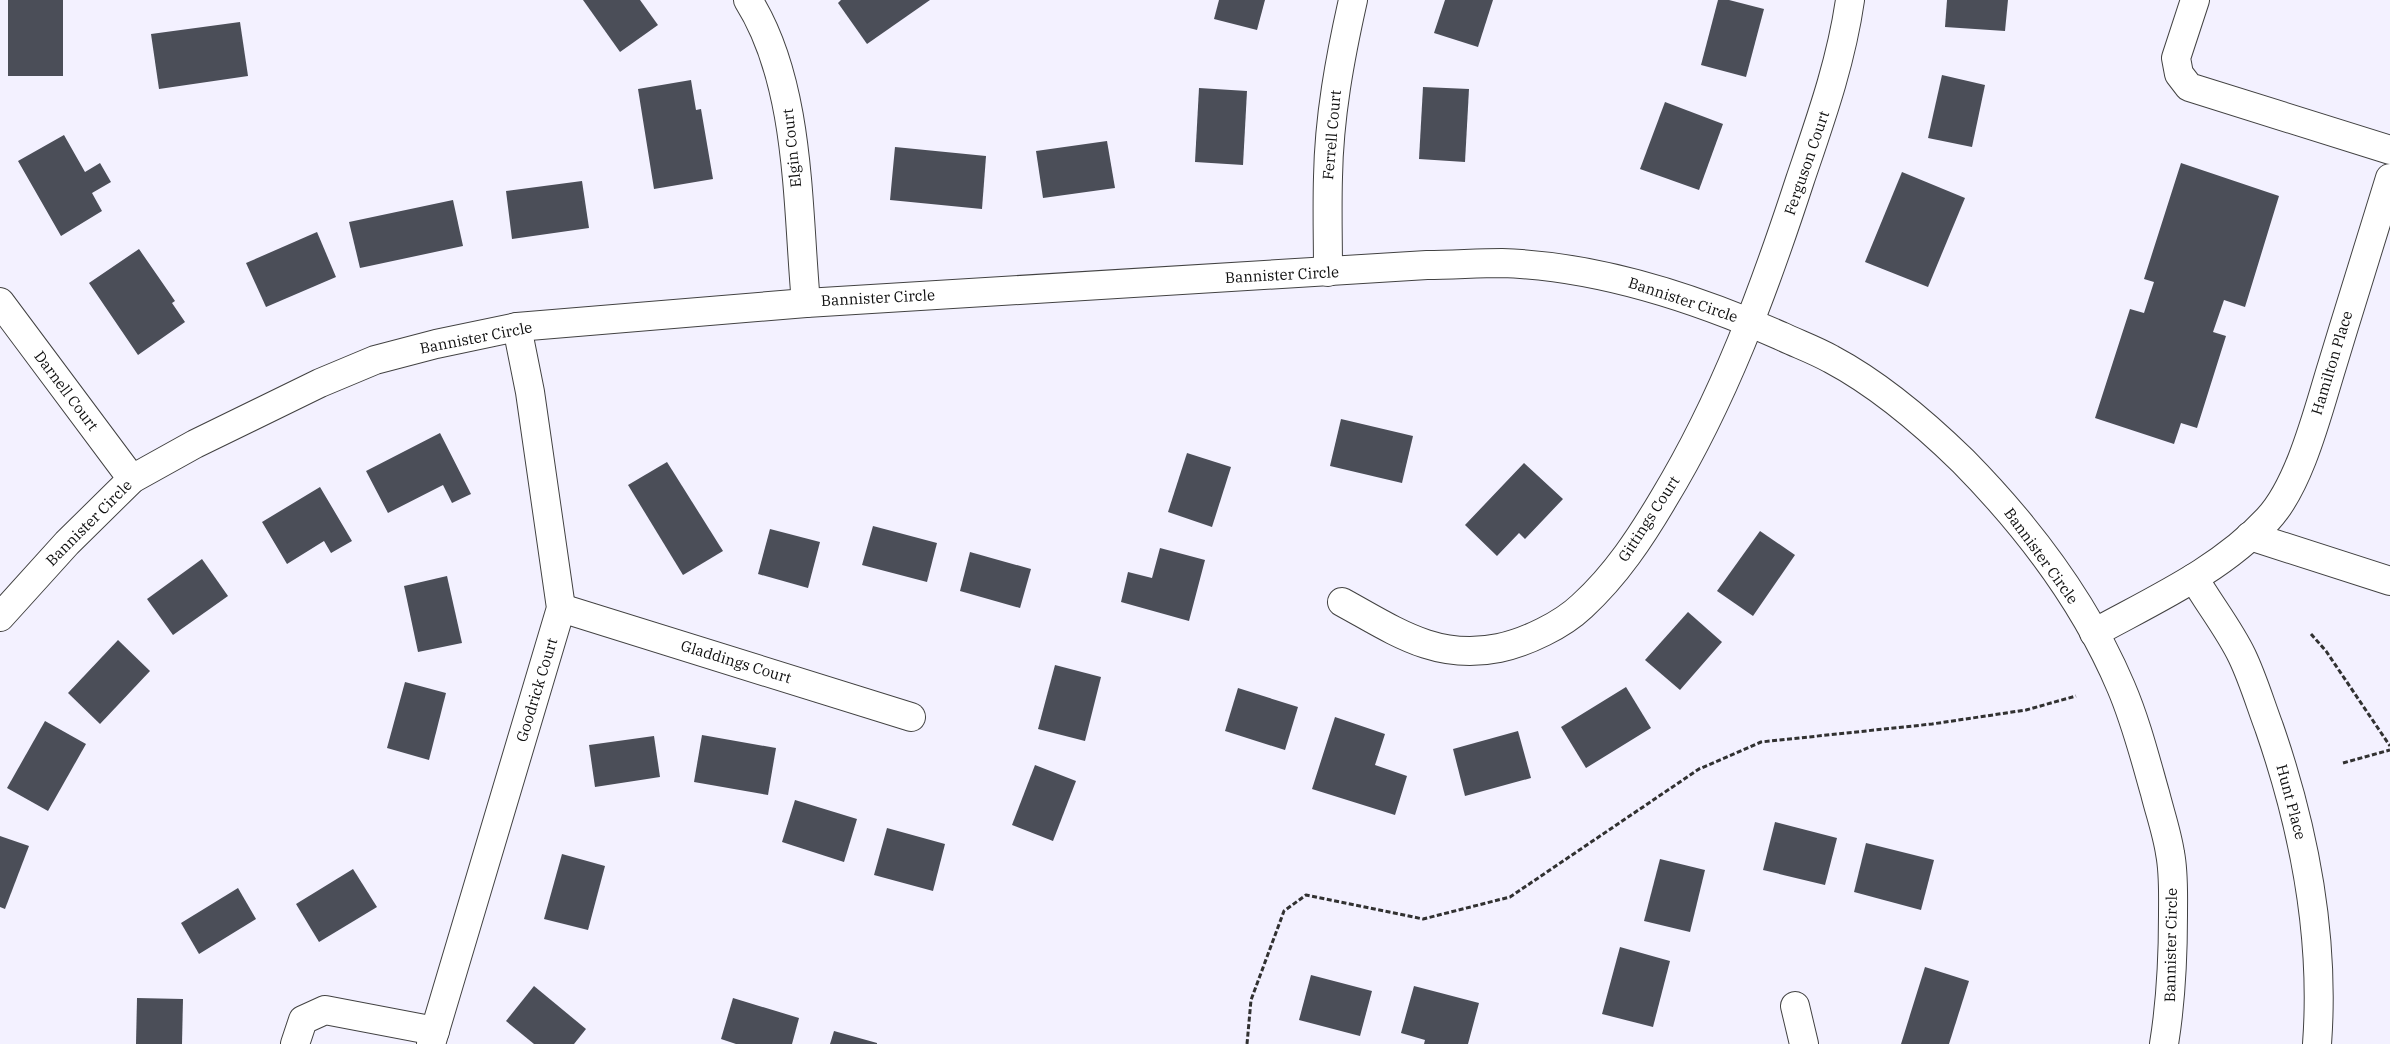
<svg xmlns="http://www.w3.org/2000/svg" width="2390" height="1044" viewBox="0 0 2390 1044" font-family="'IBM Plex Serif',serif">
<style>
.building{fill:#4b4e58}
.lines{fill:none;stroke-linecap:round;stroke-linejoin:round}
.minor-casing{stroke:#424242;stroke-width:30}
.path{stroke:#313131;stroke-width:3;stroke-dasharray:5 2.5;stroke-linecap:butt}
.minor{stroke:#fff;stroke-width:28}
.labels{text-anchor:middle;stroke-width:5;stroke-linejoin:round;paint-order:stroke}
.street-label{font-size:15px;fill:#0f0f0f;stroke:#fff}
</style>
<rect width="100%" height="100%" fill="#f3f1ff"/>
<g class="building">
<rect x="8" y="0" width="55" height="76"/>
<polygon points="583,0 640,0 658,25 620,52"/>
<polygon points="841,0 930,0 867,44 838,3"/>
<polygon points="1219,0 1265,0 1257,30 1214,19"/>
<polygon points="1445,0 1493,0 1478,47 1434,33"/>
<polygon points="1718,0 1729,0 1764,9 1746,77 1701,65"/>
<polygon points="1947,0 2008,0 2005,31 1945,27"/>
<polygon points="240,22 248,76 159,89 151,34"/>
<polygon points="1942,75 1985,85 1972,147 1928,138"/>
<polygon points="691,80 696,110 701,109 713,179 654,189 638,89"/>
<polygon points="1423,87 1469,89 1465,162 1419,159"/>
<polygon points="1199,88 1247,91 1243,165 1195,162"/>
<polygon points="1665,102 1723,124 1699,190 1640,169"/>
<polygon points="64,135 85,172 100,163 111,182 92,193 102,211 61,236 18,161"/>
<polygon points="1107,141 1115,188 1043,198 1036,151"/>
<polygon points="895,147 986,156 982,209 890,200"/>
<polygon points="2181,163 2279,196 2245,307 2224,300 2213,332 2226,336 2197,428 2181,423 2174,444 2095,418 2130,309 2144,313 2154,282 2144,279"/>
<polygon points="1902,172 1965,198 1928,287 1865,262"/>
<polygon points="582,181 589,228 512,239 506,191"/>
<polygon points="453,200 463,246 360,268 349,222"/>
<polygon points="317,232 336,277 266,307 246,263"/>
<polygon points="139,249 175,301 172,303 185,322 138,355 89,283"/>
<polygon points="1341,419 1413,436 1402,483 1330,466"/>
<polygon points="440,433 471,494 452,503 443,485 388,513 366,471"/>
<polygon points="1187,453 1231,467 1212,527 1168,512"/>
<polygon points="667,462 723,551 683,575 628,485"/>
<polygon points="1524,463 1563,499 1525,539 1519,533 1497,556 1465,525"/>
<polygon points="320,487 352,541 331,553 324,541 287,564 262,522"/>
<polygon points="873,526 937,543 927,582 862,565"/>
<polygon points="770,529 820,542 808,588 758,574"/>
<polygon points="1760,531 1795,555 1753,616 1717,591"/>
<polygon points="1160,548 1205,560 1189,621 1121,602 1128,572 1152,578"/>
<polygon points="970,552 1031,569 1020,608 960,591"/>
<polygon points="202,559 228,596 173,635 147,599"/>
<polygon points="447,576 462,643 418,652 404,586"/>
<polygon points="1688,612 1722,642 1680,690 1645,660"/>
<polygon points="118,640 150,671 100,724 68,693"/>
<polygon points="1055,665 1101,677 1085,741 1038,729"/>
<polygon points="405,682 446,693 429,760 387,748"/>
<polygon points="1626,687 1651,728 1586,768 1561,727"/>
<polygon points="1238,688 1298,707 1285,750 1225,731"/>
<polygon points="1335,717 1385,734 1375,765 1407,776 1395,815 1312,789"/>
<polygon points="45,721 86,744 48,811 7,788"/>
<polygon points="1518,731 1531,778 1465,796 1453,749"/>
<polygon points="702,735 776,748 768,795 694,782"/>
<polygon points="654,736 660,777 595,787 589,745"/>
<polygon points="1035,765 1076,781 1053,841 1012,825"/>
<polygon points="795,800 857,819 844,862 782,842"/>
<polygon points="1775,822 1837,838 1825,885 1763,870"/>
<polygon points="887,828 945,844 933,891 874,875"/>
<polygon points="0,836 29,846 5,909 0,907"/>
<polygon points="1866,843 1934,860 1921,910 1854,892"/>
<polygon points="562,854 605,866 588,930 544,919"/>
<polygon points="1660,859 1705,870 1690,932 1644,921"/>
<polygon points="353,869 377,907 319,942 296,904"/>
<polygon points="238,888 256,919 199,954 181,923"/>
<polygon points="1620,947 1670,961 1653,1027 1602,1014"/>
<polygon points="1925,967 1969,981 1949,1044 1901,1044"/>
<polygon points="1311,975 1372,991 1360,1036 1299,1020"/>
<polygon points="534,986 586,1029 574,1044 534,1044 506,1021"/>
<polygon points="1414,986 1479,1003 1468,1044 1424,1044 1425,1040 1401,1033"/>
<polygon points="137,998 183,999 182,1044 136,1044"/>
<polygon points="733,998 799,1018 792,1044 736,1044 721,1039"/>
<polygon points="834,1031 877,1043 877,1044 830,1044"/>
</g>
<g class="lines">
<g class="minor-casing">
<g id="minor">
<path d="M748,0C801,84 797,206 806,303"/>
<polyline points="2195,0 2176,58 2179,74 2189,87 2390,150"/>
<path d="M1328,272C1328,240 1327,209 1328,177C1329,117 1340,58 1353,0"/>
<polyline points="0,302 132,479"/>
<polyline points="2250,536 2390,581"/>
<path d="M2194,578C2209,604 2229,629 2242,656C2253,679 2260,703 2269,727C2304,828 2325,937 2317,1044"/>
<path d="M1342,602C1395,631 1436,661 1499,648C1527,642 1562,625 1582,606C1616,575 1641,537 1664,498C1724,399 1764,290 1800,180C1820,121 1841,63 1850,0"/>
<polyline points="561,608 911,717"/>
<path d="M0,617L67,543L132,479L195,444L320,383L375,360L436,344L517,327L806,303L1427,265C1452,265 1477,263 1502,263C1598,266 1693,297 1781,336C1798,344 1815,350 1831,359C1880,385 1924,423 1963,461C2028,527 2085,602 2121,687C2136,722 2145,758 2155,793C2160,813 2167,833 2170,853C2174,873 2173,895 2173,915C2173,959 2171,1001 2164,1044"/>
<path d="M2094,633C2154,600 2221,570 2268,519C2300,485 2318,411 2332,366C2351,303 2371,240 2390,178"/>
<polyline points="1795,1006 1804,1044"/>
<polyline points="295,1044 303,1020 325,1010 435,1031"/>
<polyline points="431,1044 561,608 530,392 517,327"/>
</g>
</g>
<g class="path">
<polyline points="2311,634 2326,651 2390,746"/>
<polyline points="2343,763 2390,750"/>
<polyline points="1247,1044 1251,1000 1284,911 1306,895 1423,919 1510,897 1699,769 1761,742 1932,724 2026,710 2076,696"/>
</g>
<use href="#minor" class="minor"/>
</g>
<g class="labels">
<g class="street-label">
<text transform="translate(1332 135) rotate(-85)" y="5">Ferrell Court</text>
<text transform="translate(792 148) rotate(-96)" y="5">Elgin Court</text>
<text transform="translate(1807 163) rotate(-71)" y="5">Ferguson Court</text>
<text transform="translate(1282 275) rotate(-3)" y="5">Bannister Circle</text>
<text transform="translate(878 298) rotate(-3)" y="5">Bannister Circle</text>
<text transform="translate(1683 300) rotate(18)" y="5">Bannister Circle</text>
<text transform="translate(476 338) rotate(-11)" y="5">Bannister Circle</text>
<text transform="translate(2332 363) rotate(-73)" y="5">Hamilton Place</text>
<text transform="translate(66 391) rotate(53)" y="5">Darnell Court</text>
<text transform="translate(1649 519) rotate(-57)" y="5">Gittings Court</text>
<text transform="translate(89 523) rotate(-45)" y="5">Bannister Circle</text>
<text transform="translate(2041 556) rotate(54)" y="5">Bannister Circle</text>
<text transform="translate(736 662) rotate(17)" y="5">Gladdings Court</text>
<text transform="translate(537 690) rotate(-73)" y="5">Goodrick Court</text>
<text transform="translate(2291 802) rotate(75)" y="5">Hunt Place</text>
<text transform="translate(2171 945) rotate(-89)" y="5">Bannister Circle</text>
</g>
</g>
</svg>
